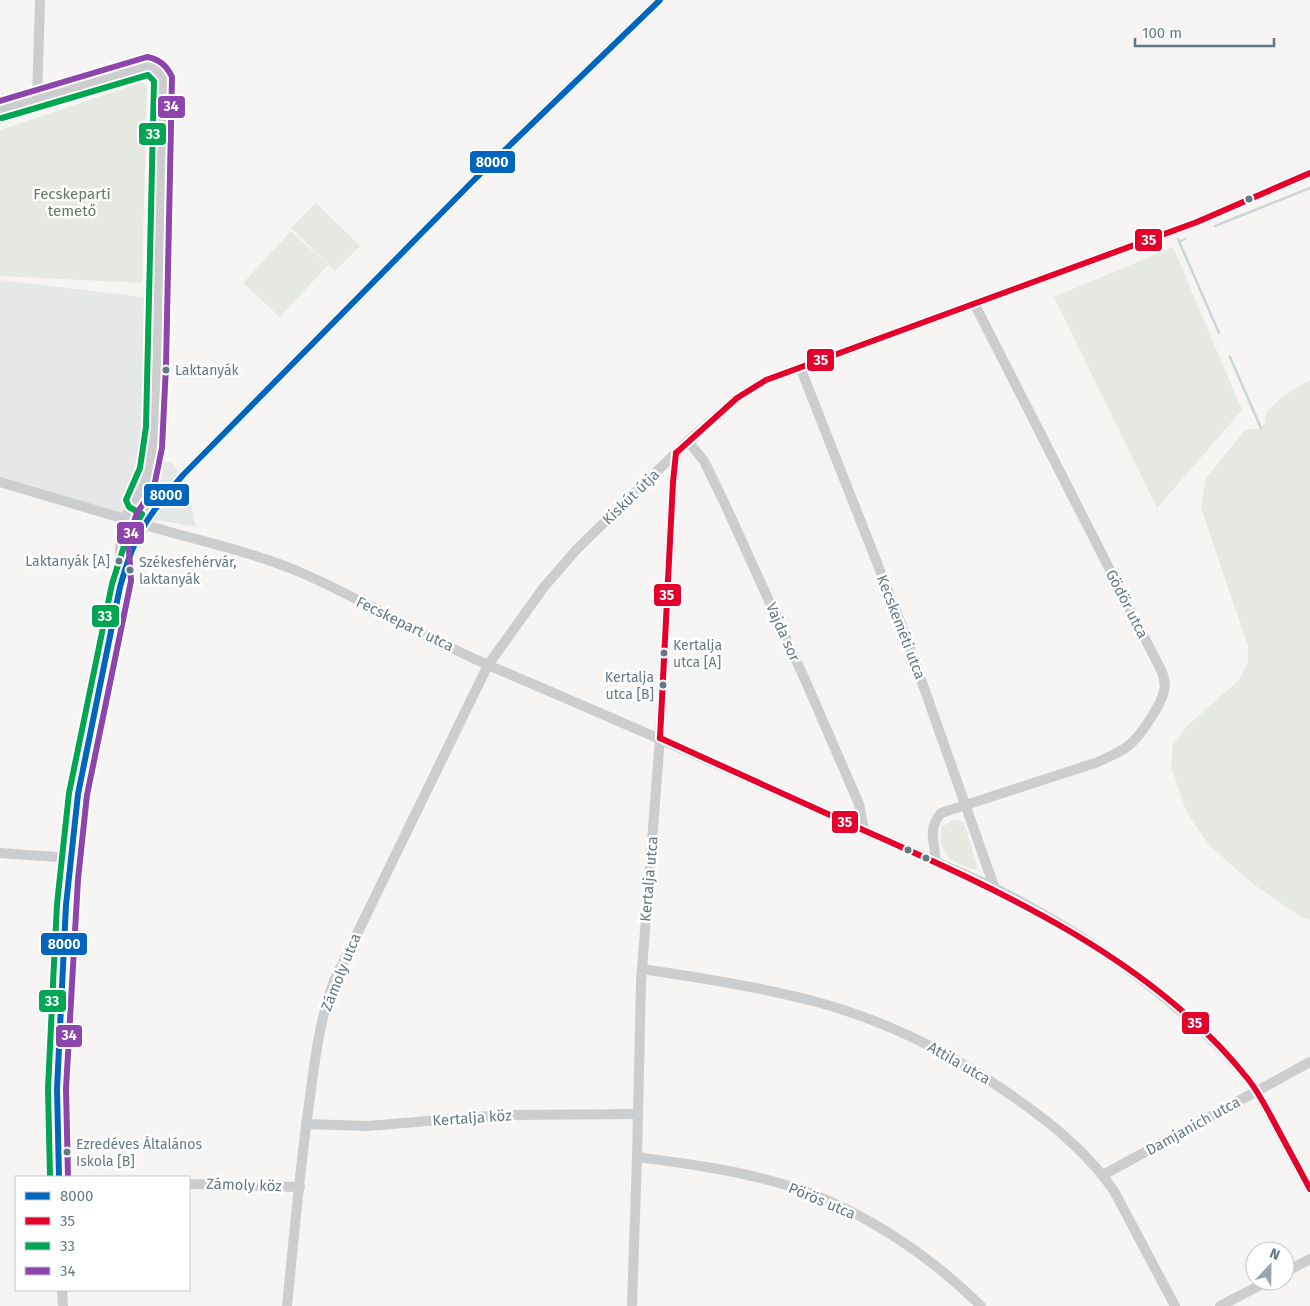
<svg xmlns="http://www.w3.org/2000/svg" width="1310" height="1306" viewBox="0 0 1310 1306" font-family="'Fira Sans',sans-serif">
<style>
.built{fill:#e6e7e7}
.green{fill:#e6e8e2}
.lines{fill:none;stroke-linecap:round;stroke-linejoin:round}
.stream{stroke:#cbd5d7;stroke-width:2.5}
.minor{stroke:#cccdce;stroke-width:10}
.bus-1-casing{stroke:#fff;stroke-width:10}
.bus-2-casing{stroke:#fff;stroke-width:10}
.bus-3-casing{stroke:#fff;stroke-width:10}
.bus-4-casing{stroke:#fff;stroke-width:10}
.bus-1{stroke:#0065bd;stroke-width:6}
.bus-2{stroke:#e4002b;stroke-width:6}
.bus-3{stroke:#00a651;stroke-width:6}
.bus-4{stroke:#8e44ad;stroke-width:6}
.bus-dot{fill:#657985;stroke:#fff;stroke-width:2}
.labels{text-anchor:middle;stroke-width:5;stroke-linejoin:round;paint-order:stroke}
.bus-label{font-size:14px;fill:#657985;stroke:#fff;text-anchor:start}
.park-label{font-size:15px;fill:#667760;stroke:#fff}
.street-label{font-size:15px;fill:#657985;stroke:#fff}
.line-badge{stroke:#fff;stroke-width:2}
.badge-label{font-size:14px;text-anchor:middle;font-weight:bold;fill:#fff}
</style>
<rect width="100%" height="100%" fill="#f6f5f4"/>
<polygon class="built" points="0,280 168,300 165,461 173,464 188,488 196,527 119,513 0,483"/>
<g class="green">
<polygon points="143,82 147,87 142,283 0,276 0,130"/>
<polygon points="316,203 360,246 335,271 291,228"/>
<polygon points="291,231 328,265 280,317 243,283"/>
<polygon points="1173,247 1242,410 1157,508 1054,297"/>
<polygon points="1310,380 1310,920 1301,917 1253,884 1209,845 1187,813 1171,766 1173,745 1188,725 1239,680 1248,662 1248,646 1201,508 1206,478 1245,430 1261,428 1265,422 1266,412 1283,396"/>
<polygon points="959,820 964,823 977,865 976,869 970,869 949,859 941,844 941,828 951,821"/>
</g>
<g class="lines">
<g class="stream">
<polyline points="1215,226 1310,188"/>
<polyline points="1178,239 1219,333"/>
<polyline points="1179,242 1185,239"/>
<polyline points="1230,357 1261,428"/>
</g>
<g class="minor">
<polyline points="37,99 40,0"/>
<path d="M0,110L148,66C156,67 159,71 163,79L157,366L153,448L147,479L142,490L129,509L122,528L120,550L121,574"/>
<polyline points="800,367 905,634 995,889"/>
<polyline points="688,441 704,461 724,502 806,682 859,804 864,830"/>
<polyline points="0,482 125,519"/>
<polyline points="135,500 154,511"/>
<path d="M145,525C196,540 253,552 302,573C368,602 429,640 495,668C612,718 728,768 843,821C889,842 936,861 982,882C1053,916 1119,958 1178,1009C1207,1034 1235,1060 1257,1091L1310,1189"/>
<polyline points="0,853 71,858"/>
<path d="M935,861C936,841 926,832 941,813L1098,762C1108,757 1119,753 1128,746C1140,737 1161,705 1164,691C1166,684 1164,678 1162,672L975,305"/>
<path d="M642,969C701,978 760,987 817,1002C890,1022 957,1056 1018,1100C1054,1125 1089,1154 1114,1191L1175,1306"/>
<polyline points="306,1124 368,1126 501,1115 638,1114"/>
<path d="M637,1157C682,1163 728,1169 772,1181C849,1201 924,1250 981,1306"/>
<polyline points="1103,1175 1310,1062"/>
<polyline points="59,1177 57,1089 63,963 66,905 78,794 91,736 120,587 128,560 139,535 154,511 183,475 476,178 660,0"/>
<polyline points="189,1184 300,1187"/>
<polyline points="1285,1272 1310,1259"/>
<polyline points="62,1290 63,1306"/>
<path d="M287,1306C294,1236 300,1166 310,1097C315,1057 320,1019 334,981L488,665L544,587L577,549L688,441L737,398L766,380L1197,222L1310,173"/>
<polyline points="632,1306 637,1157 641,982 660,738 673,482 676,453"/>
<polyline points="1220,1306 1268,1281"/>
</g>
<g class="bus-1-casing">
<path id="bus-1" d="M59,1177L57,1089L66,905L78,794L120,587C125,569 130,552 139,535C150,513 167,494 183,475L476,178L660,0"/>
</g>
<g class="bus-2-casing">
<g id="bus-2">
<polyline points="676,453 737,398 766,380 1197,222 1310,173"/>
<path d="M660,738C727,768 794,799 861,829C999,890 1152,958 1248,1079C1259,1093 1267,1109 1275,1124C1287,1146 1298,1167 1310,1189"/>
<polyline points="660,738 673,482 676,453"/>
</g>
</g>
<g class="bus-3-casing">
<polyline id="bus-3" points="2,118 148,75 154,81 146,427 140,468 126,500 129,507 142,514 124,546 112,584 69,793 57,904 54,963 48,1089 50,1177"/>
</g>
<g class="bus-4-casing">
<path id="bus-4" d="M0,101L147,57C160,59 167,66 172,77L166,366L162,448L155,482L150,494L137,513L131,530L129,550L131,581L87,795L78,879L66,1089L68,1177"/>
</g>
<use href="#bus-1" class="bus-1"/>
<use href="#bus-2" class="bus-2"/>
<use href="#bus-3" class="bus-3"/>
<use href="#bus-4" class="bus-4"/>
</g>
<g class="bus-dot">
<circle cx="1249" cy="199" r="4.5"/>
<circle cx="166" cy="370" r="4.5"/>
<circle cx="119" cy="561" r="4.5"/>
<circle cx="130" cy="570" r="4.5"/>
<circle cx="664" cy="653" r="4.5"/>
<circle cx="663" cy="685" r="4.5"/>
<circle cx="908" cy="850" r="4.5"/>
<circle cx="926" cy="858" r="4.5"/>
<circle cx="67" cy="1152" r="4.5"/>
</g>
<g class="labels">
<g class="bus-label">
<text x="175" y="375">Laktanyák</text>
<text x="110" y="566" text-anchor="end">Laktanyák [A]</text>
<text x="139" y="567">Székesfehérvár,<tspan x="139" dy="17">laktanyák</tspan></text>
<text x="673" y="650">Kertalja<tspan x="673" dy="17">utca [A]</tspan></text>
<text x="654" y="682" text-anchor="end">Kertalja<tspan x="654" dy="17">utca [B]</tspan></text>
<text x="76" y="1149">Ezredéves Általános<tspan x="76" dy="17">Iskola [B]</tspan></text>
</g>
<g class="park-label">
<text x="72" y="199">Fecskeparti<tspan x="72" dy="17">temető</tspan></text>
</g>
<g class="street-label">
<text transform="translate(631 497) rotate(-44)" y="5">Kiskút útja</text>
<text transform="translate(1127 604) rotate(63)" y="5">Gödör utca</text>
<text transform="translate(405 624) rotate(26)" y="5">Fecskepart utca</text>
<text transform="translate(901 627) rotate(69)" y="5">Kecskeméti utca</text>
<text transform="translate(783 632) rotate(66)" y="5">Vajda sor</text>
<text transform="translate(649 879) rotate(-85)" y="5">Kertalja utca</text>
<text transform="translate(341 972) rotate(-68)" y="5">Zámoly utca</text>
<text transform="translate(959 1063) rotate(30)" y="5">Attila utca</text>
<text transform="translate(472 1118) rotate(-4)" y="5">Kertalja köz</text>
<text transform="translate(1193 1126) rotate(-29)" y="5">Damjanich utca</text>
<text transform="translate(244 1185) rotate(2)" y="5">Zámoly köz</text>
<text transform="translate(822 1201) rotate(23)" y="5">Pörös utca</text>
</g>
</g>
<g class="line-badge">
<rect x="157" y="95" width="29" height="24" rx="5" fill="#8e44ad"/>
<rect x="138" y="122" width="29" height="24" rx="5" fill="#00a651"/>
<rect x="469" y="150" width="47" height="24" rx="5" fill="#0065bd"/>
<rect x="1134" y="228" width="29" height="24" rx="5" fill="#e4002b"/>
<rect x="806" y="348" width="29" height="24" rx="5" fill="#e4002b"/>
<rect x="143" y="483" width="47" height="24" rx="5" fill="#0065bd"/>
<rect x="116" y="521" width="29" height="24" rx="5" fill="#8e44ad"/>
<rect x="653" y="583" width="29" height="24" rx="5" fill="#e4002b"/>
<rect x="91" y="604" width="29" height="24" rx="5" fill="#00a651"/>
<rect x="831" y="810" width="28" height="24" rx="5" fill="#e4002b"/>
<rect x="40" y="932" width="48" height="24" rx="5" fill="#0065bd"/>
<rect x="38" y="989" width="29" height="24" rx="5" fill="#00a651"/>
<rect x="1181" y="1011" width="29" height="24" rx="5" fill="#e4002b"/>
<rect x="55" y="1024" width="28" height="24" rx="5" fill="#8e44ad"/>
</g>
<g class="badge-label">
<text x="171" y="111">34</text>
<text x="153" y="139">33</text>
<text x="492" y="167">8000</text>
<text x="1149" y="245">35</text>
<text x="821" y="365">35</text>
<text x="166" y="500">8000</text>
<text x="131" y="538">34</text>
<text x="667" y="600">35</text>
<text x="105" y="621">33</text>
<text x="845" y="827">35</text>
<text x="64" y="949">8000</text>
<text x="52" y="1006">33</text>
<text x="1195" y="1028">35</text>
<text x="69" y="1040">34</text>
</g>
<rect x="15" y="1176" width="175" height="115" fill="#ffffff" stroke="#c1c9ce"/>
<rect x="25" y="1192" width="25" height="8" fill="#0065bd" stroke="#c1c9ce"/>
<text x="60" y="1201" font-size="15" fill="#657985">8000</text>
<rect x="25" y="1217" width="25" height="8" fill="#e4002b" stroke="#c1c9ce"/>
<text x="60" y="1226" font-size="15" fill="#657985">35</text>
<rect x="25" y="1242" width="25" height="8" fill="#00a651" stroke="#c1c9ce"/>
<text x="60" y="1251" font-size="15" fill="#657985">33</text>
<rect x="25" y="1267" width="25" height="8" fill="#8e44ad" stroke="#c1c9ce"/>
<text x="60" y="1276" font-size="15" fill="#657985">34</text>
<g transform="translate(1270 1266) rotate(22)"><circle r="24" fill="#ffffff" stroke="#c1c9ce"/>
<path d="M0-4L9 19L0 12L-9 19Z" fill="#98a4ac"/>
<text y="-8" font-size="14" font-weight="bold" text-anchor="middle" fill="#657985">N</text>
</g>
<path d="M1135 38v8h139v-8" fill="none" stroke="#657985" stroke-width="2.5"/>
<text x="1142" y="38" font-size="15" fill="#657985" stroke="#ffffff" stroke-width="4" paint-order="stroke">100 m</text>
</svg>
